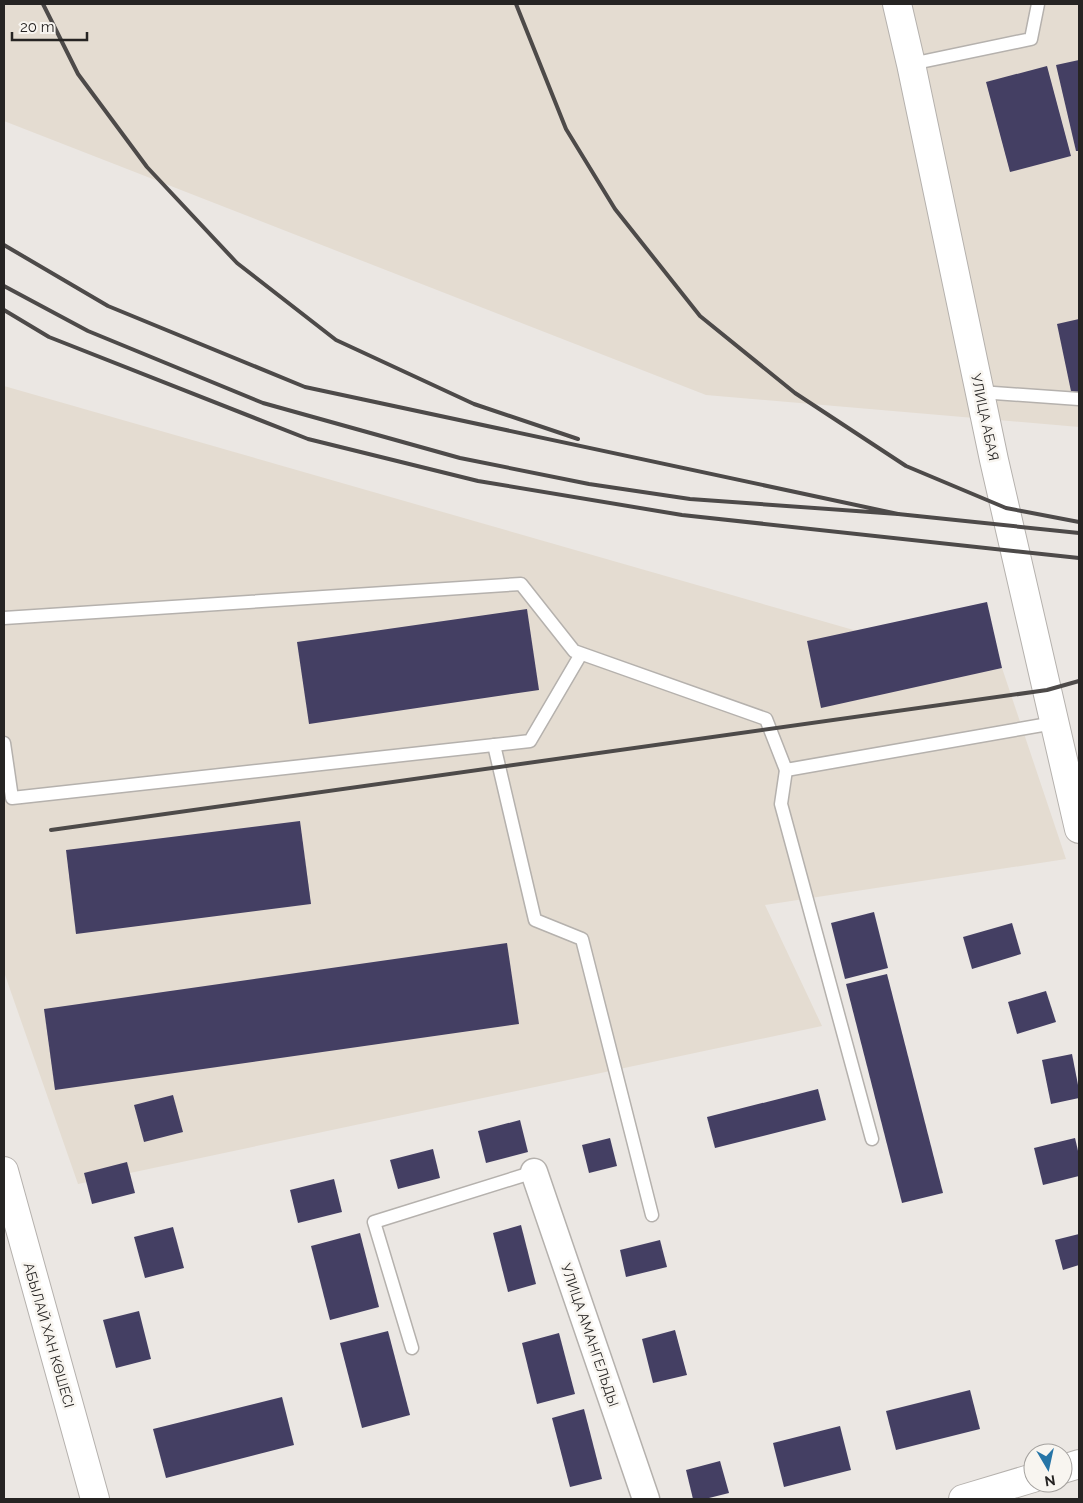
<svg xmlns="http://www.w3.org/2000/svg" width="1083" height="1503" viewBox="0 0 1083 1503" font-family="Raleway,sans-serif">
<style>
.built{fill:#e4dcd1}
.building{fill:#443f63}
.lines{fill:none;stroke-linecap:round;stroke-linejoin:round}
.service-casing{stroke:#b5b1ad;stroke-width:15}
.minor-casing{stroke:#b5b1ad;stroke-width:29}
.tertiary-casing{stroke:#b5b1ad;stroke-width:30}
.secondary-casing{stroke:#b5b1ad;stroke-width:30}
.service{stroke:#fff;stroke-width:12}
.minor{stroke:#fff;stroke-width:26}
.tertiary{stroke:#fff;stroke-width:28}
.secondary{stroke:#fff;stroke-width:28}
.rail{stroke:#4d4a49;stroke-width:4}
.labels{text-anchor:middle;stroke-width:5;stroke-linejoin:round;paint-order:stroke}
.street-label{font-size:14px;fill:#262423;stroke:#f8f5f0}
</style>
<rect width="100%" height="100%" fill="#ebe7e3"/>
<g class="built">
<polygon points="4,4 1079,4 1079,427 706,395 4,121"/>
<polygon points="4,386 993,670 1002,668 1066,859 765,905 822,1026 78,1184 4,972"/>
</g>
<g class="building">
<polygon points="1079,60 1079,151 1076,151 1056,65"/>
<polygon points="1047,66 1071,156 1010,172 986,82"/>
<polygon points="1079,319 1079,395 1072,396 1057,324"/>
<polygon points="987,602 1002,668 821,708 807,641"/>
<polygon points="527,609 539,690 309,724 297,642"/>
<polygon points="300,821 311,904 76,934 66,850"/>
<polygon points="874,912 888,968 845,979 831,923"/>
<polygon points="1012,923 1021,954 972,969 963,937"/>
<polygon points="507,943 519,1024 55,1090 44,1009"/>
<polygon points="887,974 943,1193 902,1203 846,984"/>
<polygon points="1046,991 1056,1022 1017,1034 1008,1002"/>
<polygon points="1072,1054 1079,1090 1079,1098 1051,1104 1042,1060"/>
<polygon points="818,1089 826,1120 715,1148 707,1117"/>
<polygon points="173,1095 183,1132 144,1142 134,1105"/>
<polygon points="520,1120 528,1152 486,1163 478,1131"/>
<polygon points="610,1138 617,1166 589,1173 582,1145"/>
<polygon points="1075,1138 1079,1155 1079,1176 1043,1185 1034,1148"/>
<polygon points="433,1149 440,1178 398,1189 390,1160"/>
<polygon points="127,1162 135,1193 92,1204 84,1173"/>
<polygon points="334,1179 342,1212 298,1223 290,1190"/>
<polygon points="521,1225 536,1284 508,1292 493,1233"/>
<polygon points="173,1227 184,1268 145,1278 134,1237"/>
<polygon points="360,1233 379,1307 330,1320 311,1246"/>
<polygon points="1079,1234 1079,1265 1063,1270 1055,1240"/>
<polygon points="660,1240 667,1267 626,1277 620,1250"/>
<polygon points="139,1311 151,1359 116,1368 103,1320"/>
<polygon points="675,1330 687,1375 653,1383 642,1339"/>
<polygon points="388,1331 410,1415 362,1428 340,1343"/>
<polygon points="559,1333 575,1394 537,1404 522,1343"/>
<polygon points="970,1390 980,1429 896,1450 886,1411"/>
<polygon points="282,1397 294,1445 166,1478 153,1429"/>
<polygon points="584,1409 602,1479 570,1487 552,1418"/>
<polygon points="840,1426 851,1470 784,1487 773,1443"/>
<polygon points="720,1461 729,1493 705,1499 693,1499 686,1470"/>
</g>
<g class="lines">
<g class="service-casing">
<g id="service">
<polyline points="911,64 1031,39 1038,4"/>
<polyline points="980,392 1079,399"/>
<polyline points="4,618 521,584 574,651 766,719 786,770 1054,723"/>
<polyline points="4,743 12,798 530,741 581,654"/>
<polyline points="494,745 535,920 582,939 652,1215"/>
<polyline points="786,770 781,804 872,1139"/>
<polyline points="412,1348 374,1222 534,1172"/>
</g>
</g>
<g class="minor-casing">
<polyline id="minor" points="534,1172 646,1499"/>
</g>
<g class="tertiary-casing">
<g id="tertiary">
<polyline points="897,4 911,64 994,460 1079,829"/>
<polyline points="1063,1469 1079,1464"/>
<polyline points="963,1499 1033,1478"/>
</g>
</g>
<g class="secondary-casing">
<polyline id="secondary" points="4,1171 95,1499"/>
</g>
<use href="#service" class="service"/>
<use href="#minor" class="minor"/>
<use href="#tertiary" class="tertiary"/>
<use href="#secondary" class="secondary"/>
<g class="rail">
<polyline points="43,4 78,74 147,167 237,263 336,340 474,404 578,439"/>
<polyline points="516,4 566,129 615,209 700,316 795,393 906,466 1006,508 1079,522"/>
<polyline points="4,245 108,306 305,387 898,514 690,499 589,484 460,458 263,403 88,331 4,286"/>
<polyline points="4,310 49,337 308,439 478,481 682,515 1079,558"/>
<polyline points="898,514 1079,533"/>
<polyline points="51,830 1047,690 1079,681"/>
</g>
</g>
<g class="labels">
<g class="street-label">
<text transform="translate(985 417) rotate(78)" y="5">УЛИЦА АБАЯ</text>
<text transform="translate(49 1335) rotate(74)" y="5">АБЫЛАЙ ХАН КӨШЕСІ</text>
<text transform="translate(590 1335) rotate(71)" y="5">УЛИЦА АМАНГЕЛЬДЫ</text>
</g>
</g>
<rect width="1083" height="1503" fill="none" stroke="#262423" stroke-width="10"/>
<g transform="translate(1048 1468) rotate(171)"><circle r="24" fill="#f8f5f0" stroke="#a4a19e"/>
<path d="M0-4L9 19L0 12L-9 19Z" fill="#2675a7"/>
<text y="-8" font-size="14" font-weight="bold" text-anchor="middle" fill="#262423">N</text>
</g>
<path d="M12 32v8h75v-8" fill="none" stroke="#262423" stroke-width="2.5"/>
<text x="20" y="32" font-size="15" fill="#262423" stroke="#f8f5f0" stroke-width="4" paint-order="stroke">20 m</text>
</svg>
